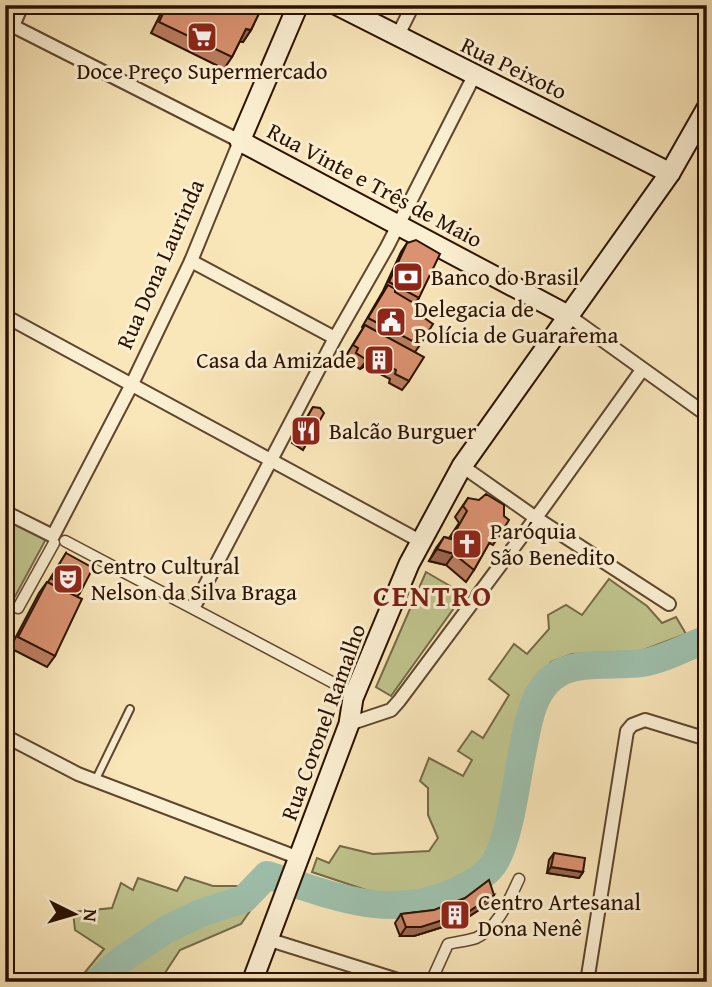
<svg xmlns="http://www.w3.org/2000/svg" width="712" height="987" viewBox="0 0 712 987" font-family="'Gentium Book Plus',serif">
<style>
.green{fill:#c0c48e;stroke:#756a47;stroke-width:2}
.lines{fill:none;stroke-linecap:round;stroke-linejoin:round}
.river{stroke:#9ec0ac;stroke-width:28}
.service-casing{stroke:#5e462e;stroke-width:10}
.pedestrian-casing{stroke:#5e462e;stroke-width:13}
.minor-casing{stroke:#5e462e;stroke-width:16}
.secondary-casing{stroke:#2a1100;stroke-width:23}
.service{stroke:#fbefd2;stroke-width:6}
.pedestrian{stroke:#fbefd2;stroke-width:10}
.minor{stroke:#fbefd2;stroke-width:12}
.secondary{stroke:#fbefd2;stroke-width:19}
.wall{fill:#bc7e61;stroke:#2a1100;stroke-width:2}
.shaded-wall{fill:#99664f;stroke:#2a1100;stroke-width:2}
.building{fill:#db9271;stroke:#2a1100;stroke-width:2}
.labels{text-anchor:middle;stroke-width:6;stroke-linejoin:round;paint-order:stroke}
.street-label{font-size:23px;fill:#2a1100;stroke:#fbefd2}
.poi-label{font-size:23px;fill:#2a1100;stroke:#fbefd2;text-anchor:start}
.district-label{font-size:30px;font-weight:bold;letter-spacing:2px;fill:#7a1f14;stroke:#fbefd2}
</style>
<rect width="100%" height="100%" fill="#f9e6b9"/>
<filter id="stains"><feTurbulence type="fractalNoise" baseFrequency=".00286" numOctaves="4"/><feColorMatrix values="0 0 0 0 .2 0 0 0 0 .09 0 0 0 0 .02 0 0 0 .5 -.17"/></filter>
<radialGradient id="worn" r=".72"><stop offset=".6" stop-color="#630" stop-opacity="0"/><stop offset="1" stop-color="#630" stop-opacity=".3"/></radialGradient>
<g class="green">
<polygon points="5,520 46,539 11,604 5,601"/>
<polygon points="426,572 464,594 391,696 376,687"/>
<polygon points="609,579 647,606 662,623 676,617 686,634 638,652 572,654 551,662 531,687 513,734 506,787 493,847 468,875 433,891 403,894 372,892 312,872 317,858 329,863 340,846 373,854 429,851 438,838 428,815 428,788 420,781 429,758 463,776 472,760 458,751 472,731 483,738 509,695 489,679 514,644 527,654 549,629 548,615 566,605 582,615"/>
<polygon points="185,877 213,886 244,886 243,906 250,911 241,924 180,950 159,982 77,982 104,949 75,930 73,912 112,908 121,883 133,890 138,878 177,891"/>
</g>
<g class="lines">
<path class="river" d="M97,982L121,960L167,929L201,913L244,899L267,875C334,895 388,922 457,891C469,885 488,874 495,862C511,834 516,781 523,749C528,724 532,693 553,677C576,659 615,667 642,663C663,660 686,647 707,639"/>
<g class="service-casing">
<polyline id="service" points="95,781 130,709"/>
</g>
<g class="pedestrian-casing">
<g id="pedestrian">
<polyline points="65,541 345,689"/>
<polyline points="18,608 54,543"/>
<path d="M434,975L448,944C456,942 467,941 476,938C498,928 509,900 519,879"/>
</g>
</g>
<g class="minor-casing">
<g id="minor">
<polyline points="5,22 240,141 191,261 131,386 53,536 5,512"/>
<polyline points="13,26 22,5"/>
<polyline points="397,37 413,5"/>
<polyline points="191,261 335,338"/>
<polyline points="5,316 420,541"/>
<polyline points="569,316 707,415"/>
<polyline points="462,466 536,518 669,604"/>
<polyline points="196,603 335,338 387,247 474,76"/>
<polyline points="5,615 5,623"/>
<polyline points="349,724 391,710 399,701 543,508 642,370"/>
<polyline points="5,736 78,774 299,858"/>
<polyline points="270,940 404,982"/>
<polyline points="587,982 627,731 632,725 645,720 707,739"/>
</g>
</g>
<g class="secondary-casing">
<g id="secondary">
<polyline points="298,5 240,141 569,316"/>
<polyline points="337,5 670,173"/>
<polyline points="252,982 349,724 353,698 409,564 462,466 670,173 707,108"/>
</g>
</g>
<use href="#service" class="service"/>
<use href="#pedestrian" class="pedestrian"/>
<use href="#minor" class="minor"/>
<use href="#secondary" class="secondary"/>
</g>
<g class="wall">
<polygon points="165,5 263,5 251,30 243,42 240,41 232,57 224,69 151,33"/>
<polygon points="407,243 419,298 414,304 423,317 420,345 415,352 409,381 402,390 389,383 390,379 365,366 360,369 350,362 352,357 347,354 363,328 362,327 383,291 401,252"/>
<polygon points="313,407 307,443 303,450 292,443"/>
<polygon points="468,498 501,533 493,545 489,543 474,570 466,582 446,565 429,561 436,548 444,537 449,538 459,523 455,517"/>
<polygon points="66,553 80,593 77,597 55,656 47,667 10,648 39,593 47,582 48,582"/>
<polygon points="554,853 583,872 579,878 547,873 549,860"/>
<polygon points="488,904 462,921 414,936 400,936 395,923 401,914"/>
</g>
<g class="shaded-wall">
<polygon points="246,29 251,30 243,42 237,41"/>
<polygon points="371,357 365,366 360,369 367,360"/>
<polygon points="437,549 454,554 446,565 429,561"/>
<polygon points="551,867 583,872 579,878 547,873"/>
<polygon points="494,895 488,904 462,921 414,936 400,936 406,927"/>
</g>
<g class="building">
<polygon points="167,5 263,5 251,30 246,29 232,57 159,22"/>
<polygon points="416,240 440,254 419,298 389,282 407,243"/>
<polygon points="388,285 395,289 395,292 425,310 423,317 433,324 420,345 368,318"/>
<polygon points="365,325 424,357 409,381 395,374 396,370 371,357 367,360 356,353 358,348 353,345"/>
<polygon points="313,407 320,408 324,413 307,443 296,437"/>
<polygon points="486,494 504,505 504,516 509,520 501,533 496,531 474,570 454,554 437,549 444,537 451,539 467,511 463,506 468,498 479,500"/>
<polygon points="66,553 93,568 80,593 51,578"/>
<polygon points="47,582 82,599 55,656 18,637"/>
<polygon points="554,853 585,858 583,872 551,867"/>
<polygon points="489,880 494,895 468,912 421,927 406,927 401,914 434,910 465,898"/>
</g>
<defs>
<g id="supermarket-square" transform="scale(1.575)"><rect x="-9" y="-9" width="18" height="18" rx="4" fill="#8f2418" stroke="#fbefd2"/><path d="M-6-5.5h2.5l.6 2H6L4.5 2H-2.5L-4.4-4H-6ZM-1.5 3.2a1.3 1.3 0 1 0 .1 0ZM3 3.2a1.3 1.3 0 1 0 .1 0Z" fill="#fff"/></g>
<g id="bank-square" transform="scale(1.575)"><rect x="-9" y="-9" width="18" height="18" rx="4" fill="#8f2418" stroke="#fbefd2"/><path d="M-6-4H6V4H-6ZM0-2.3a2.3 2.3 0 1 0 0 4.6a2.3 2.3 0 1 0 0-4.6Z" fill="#fff"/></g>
<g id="civic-square" transform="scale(1.575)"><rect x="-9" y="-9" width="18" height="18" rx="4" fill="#8f2418" stroke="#fbefd2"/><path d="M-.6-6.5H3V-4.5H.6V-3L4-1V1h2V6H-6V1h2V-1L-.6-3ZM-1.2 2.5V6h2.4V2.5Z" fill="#fff"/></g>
<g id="building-square" transform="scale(1.575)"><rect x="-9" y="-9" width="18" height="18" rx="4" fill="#8f2418" stroke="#fbefd2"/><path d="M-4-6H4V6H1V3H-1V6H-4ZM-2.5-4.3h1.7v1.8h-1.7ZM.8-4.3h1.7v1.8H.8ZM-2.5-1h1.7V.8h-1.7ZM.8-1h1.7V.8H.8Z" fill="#fff"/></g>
<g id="restaurant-square" transform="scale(1.575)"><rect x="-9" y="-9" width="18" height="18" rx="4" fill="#8f2418" stroke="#fbefd2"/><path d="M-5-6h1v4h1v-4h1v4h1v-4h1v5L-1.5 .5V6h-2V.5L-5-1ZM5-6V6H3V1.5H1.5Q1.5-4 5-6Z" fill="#fff"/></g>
<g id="church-square" transform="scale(1.575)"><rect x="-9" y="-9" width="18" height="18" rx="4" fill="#8f2418" stroke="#fbefd2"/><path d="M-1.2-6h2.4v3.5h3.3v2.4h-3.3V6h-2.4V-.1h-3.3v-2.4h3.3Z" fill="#fff"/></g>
<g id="theatre-square" transform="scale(1.575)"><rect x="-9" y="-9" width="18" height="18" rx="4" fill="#8f2418" stroke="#fbefd2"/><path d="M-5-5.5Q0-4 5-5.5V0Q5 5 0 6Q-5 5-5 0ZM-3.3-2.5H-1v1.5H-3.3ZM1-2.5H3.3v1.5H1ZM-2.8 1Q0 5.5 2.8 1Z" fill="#fff"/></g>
</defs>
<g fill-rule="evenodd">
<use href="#supermarket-square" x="202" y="37"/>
<use href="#bank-square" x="408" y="277"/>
<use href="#civic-square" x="391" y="322"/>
<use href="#building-square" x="379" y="360"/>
<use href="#restaurant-square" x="306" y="431"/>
<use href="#church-square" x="467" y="544"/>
<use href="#theatre-square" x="68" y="579"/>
<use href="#building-square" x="455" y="915"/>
</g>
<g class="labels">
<g class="street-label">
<text transform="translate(514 68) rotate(26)" y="8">Rua Peixoto</text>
<text transform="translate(375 185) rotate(28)" y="8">Rua Vinte e Três de Maio</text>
<text transform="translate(160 264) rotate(-66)" y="8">Rua Dona Laurinda</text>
<text transform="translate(323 722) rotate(-70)" y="8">Rua Coronel Ramalho</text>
</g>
<g class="poi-label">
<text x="202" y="79" text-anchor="middle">Doce Preço Supermercado</text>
<text x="431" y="285">Banco do Brasil</text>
<text x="414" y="317">Delegacia de<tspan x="414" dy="26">Polícia de Guararema</tspan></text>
<text x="356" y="368" text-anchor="end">Casa da Amizade</text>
<text x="329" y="439">Balcão Burguer</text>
<text x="490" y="539">Paróquia<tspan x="490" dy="26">São Benedito</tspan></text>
<text x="91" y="574">Centro Cultural<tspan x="91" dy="26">Nelson da Silva Braga</tspan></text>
<text x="478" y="910">Centro Artesanal<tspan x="478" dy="26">Dona Nenê</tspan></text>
</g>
<g class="district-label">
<text x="433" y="606">CENTRO</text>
</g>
</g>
<rect width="712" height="987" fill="none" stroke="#f9e6b9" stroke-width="28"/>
<rect x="7" y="7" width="698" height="973" fill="none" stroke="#2a1100" stroke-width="3.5"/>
<rect x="14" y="14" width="684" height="959" fill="none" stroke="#2a1100" stroke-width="2"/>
<g transform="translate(74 914) rotate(95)" stroke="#fbefd2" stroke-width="5" paint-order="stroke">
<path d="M0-5L12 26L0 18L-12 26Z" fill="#2a1100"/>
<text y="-10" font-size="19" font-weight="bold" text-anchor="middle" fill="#2a1100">N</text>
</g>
<rect width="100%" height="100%" filter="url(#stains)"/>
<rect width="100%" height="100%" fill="url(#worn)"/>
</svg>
